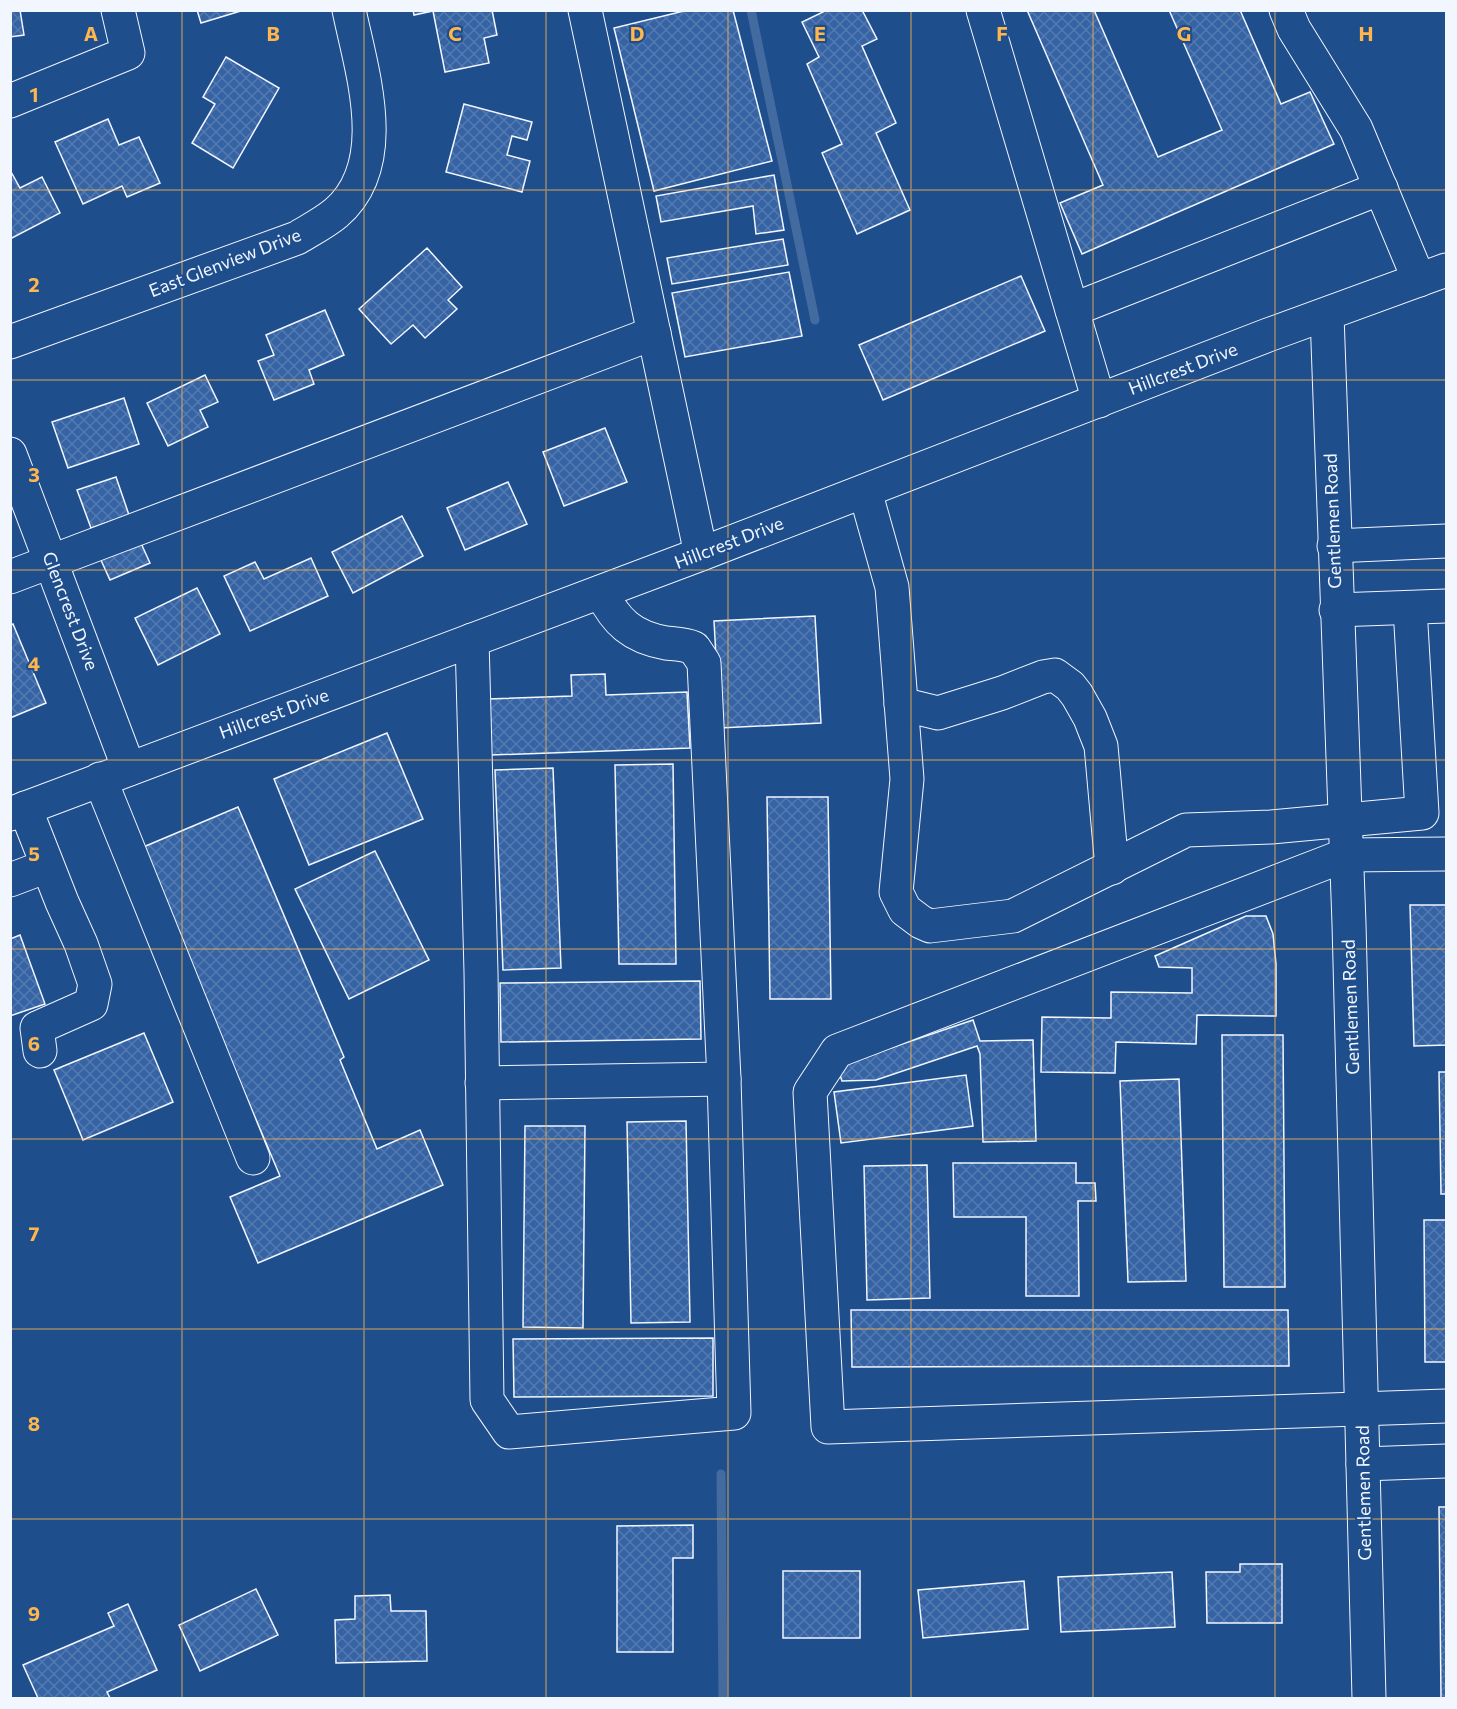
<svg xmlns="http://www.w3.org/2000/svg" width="1457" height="1709" viewBox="0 0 1457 1709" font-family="Commissioner,sans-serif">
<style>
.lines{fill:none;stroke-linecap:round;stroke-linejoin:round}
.stream{stroke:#446ba0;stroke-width:9}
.building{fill:url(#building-cross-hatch);stroke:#f2f6ff;stroke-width:1.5}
.minor-casing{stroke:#f2f6ff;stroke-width:35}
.minor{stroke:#1f4e8c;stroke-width:33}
.grid{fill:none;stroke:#ffb74d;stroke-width:1.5;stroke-opacity:0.55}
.labels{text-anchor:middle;stroke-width:4.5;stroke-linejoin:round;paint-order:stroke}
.street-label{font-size:18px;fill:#f2f6ff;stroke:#1f4e8c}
.grid-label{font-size:20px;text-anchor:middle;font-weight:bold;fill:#ffb74d;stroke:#1f4e8c;stroke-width:4.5;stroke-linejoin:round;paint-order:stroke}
</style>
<defs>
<pattern id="building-cross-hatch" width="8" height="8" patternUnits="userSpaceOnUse" patternTransform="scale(1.5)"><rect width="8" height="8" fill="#3563a3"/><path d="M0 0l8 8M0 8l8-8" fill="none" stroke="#537ab1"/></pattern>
</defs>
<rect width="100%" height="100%" fill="#1f4e8c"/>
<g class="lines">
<g class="stream">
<polyline points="751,10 815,320"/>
<polyline points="721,1474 723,1698"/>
</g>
</g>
<g class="building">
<polygon points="10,10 20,10 24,35 10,37"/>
<polygon points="197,10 244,10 201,23"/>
<polygon points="413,10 492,10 497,35 484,38 489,63 445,72 433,11 414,15"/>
<polygon points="688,10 733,10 772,161 654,191 614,28"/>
<polygon points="827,10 862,10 877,39 862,46 896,123 876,133 910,210 857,234 822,153 842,144 807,64 819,57 802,22"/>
<polygon points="1027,10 1094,10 1158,157 1222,130 1169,10 1240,10 1281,104 1310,92 1334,144 1082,254 1060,203 1103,185"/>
<polygon points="226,57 279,88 233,168 192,143 215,104 203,97"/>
<polygon points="464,104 532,122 527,140 512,136 507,155 530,161 522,192 446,172"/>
<polygon points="108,119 119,145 139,137 160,183 127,197 122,186 83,204 55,142"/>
<polygon points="10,170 20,188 42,177 60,213 10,239"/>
<polygon points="774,175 784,230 756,234 753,206 661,222 656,196"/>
<polygon points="783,239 788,265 672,284 667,258"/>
<polygon points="427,248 462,287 448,300 457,309 425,338 413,325 391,344 359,309"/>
<polygon points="789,272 802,336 685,357 672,293"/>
<polygon points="1021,276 1045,331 883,400 859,345"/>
<polygon points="325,310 344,355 309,370 314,384 274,400 258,361 274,355 266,335"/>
<polygon points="205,375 218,402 200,410 208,427 168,446 147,403"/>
<polygon points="124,398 139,444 68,468 52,422"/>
<polygon points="605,428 627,482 564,506 543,452"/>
<polygon points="116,477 129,515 91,528 77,490"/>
<polygon points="508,482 527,524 465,550 447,508"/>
<polygon points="402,516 423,556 353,593 332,552"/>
<polygon points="140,541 150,563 110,580 100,558"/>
<polygon points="311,558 328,596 250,631 224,576 255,562 264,579"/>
<polygon points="197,588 220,634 158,665 135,618"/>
<polygon points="815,616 821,723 720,728 714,621"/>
<polygon points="13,624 46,703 10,718 10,625"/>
<polygon points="605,674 606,695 687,692 690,748 491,755 488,699 572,696 571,675"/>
<polygon points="387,733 423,819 309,865 274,779"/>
<polygon points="673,764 676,964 619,964 615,765"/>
<polygon points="553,768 561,968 503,970 495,770"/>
<polygon points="767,797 828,797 831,999 770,999"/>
<polygon points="238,807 344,1057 340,1060 377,1149 420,1130 443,1185 258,1263 230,1197 280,1176 141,848"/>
<polygon points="375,851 429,960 349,999 295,889"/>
<polygon points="1410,905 1446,905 1446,1045 1414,1046"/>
<polygon points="1246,916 1266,916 1273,934 1276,964 1276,1016 1197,1015 1196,1044 1116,1042 1115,1073 1041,1072 1042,1017 1111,1018 1111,992 1192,993 1192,968 1159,967 1155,956"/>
<polygon points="20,935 45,1004 10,1016 10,939"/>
<polygon points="700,981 701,1039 501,1042 500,983"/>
<polygon points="973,1020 980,1041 1033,1040 1036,1141 983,1142 980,1054 977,1046 876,1080 842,1081 837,1066"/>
<polygon points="144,1033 173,1102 83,1140 54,1070"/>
<polygon points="1222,1035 1283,1035 1285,1287 1224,1287"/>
<polygon points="1439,1072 1446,1072 1446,1194 1441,1194"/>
<polygon points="966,1075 973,1126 841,1143 834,1092"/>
<polygon points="1179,1079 1186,1281 1128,1282 1120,1081"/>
<polygon points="686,1121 690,1322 631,1323 627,1122"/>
<polygon points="525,1126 585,1126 583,1328 523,1327"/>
<polygon points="953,1163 1076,1163 1076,1183 1095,1183 1096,1201 1078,1201 1079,1296 1026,1296 1026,1217 954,1217"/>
<polygon points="927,1165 930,1298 867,1300 864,1166"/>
<polygon points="1424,1220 1446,1220 1446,1362 1425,1362"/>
<polygon points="851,1310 1288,1310 1289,1366 852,1367"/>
<polygon points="713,1338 713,1396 514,1397 513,1339"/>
<polygon points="1439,1507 1446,1507 1446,1698 1441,1698"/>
<polygon points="693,1525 693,1558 673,1558 673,1652 617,1652 617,1526"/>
<polygon points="1240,1564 1282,1564 1282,1623 1207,1623 1206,1572 1240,1572"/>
<rect x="783" y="1571" width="77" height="67"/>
<polygon points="1172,1572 1175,1627 1061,1632 1058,1577"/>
<polygon points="1024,1581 1028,1629 923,1638 918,1590"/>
<polygon points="256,1589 278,1635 200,1671 179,1625"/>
<polygon points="390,1595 391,1611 426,1611 427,1661 336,1663 335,1620 355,1619 355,1596"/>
<polygon points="128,1604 157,1670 107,1692 110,1698 38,1698 23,1665 114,1626 108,1613"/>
</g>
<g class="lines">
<g class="minor-casing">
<g id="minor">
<polyline points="585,10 701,554"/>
<polyline points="983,10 1099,401"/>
<polyline points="1286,10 1294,29 1356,129 1419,280"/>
<polyline points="10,101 128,53 118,10"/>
<polyline points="1072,310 1381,188"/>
<polyline points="1327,315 1349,924 1369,1698"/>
<path d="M10,342L297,238C310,230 324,223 336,213C393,164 362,73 349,10"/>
<polyline points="10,454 129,769"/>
<polyline points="865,491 892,587 907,779 896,892 905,910 921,922 930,926 1013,916 1186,830 1271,827 1422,813 1410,608"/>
<polyline points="1334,546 1446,541"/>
<polyline points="10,577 654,333"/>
<polyline points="1336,610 1446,606"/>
<path d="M472,640L481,972L487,1400L509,1432L734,1413L724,1079L704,663L694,648C685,644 676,644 666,643C632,637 616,622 601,592"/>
<polyline points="901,704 938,713 1002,693 1043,677 1055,675 1070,686 1077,695 1090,718 1101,746 1112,868"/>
<polyline points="100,779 253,1158"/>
<polyline points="25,808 62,902 81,944 95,984 91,1004 37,1028 40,1051"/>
<polyline points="10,814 701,554 1268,335 1446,270"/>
<polyline points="1446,854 1346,855 837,1051 810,1092 828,1427 1446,1406"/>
<polyline points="10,880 47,866"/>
<polyline points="482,1083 724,1079"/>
<polyline points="1363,1464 1446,1461"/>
</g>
</g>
<use href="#minor" class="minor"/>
</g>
<path class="grid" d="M182,10V1698M364,10V1698M546,10V1698M728,10V1698M911,10V1698M1093,10V1698M1275,10V1698M10,190H1446M10,380H1446M10,570H1446M10,760H1446M10,949H1446M10,1139H1446M10,1329H1446M10,1519H1446"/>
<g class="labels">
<g class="street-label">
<text transform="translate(225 263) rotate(-21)" y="6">East Glenview Drive</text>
<text transform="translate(1183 369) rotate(-21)" y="6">Hillcrest Drive</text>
<text transform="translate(1333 521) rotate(-92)" y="6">Gentlemen Road</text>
<text transform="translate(729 543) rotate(-21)" y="6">Hillcrest Drive</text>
<text transform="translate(70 611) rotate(69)" y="6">Glencrest Drive</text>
<text transform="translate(274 714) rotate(-20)" y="6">Hillcrest Drive</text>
<text transform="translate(1351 1007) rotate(-92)" y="6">Gentlemen Road</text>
<text transform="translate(1364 1493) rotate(-91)" y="6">Gentlemen Road</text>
</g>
</g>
<g class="grid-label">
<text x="91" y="41">A</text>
<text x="273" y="41">B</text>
<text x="455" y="41">C</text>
<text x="637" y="41">D</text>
<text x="820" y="41">E</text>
<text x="1002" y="41">F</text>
<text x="1184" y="41">G</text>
<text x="1366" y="41">H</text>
<text x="34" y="102">1</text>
<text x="34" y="292">2</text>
<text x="34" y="482">3</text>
<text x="34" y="671">4</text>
<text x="34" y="861">5</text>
<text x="34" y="1051">6</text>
<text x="34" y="1241">7</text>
<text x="34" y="1431">8</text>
<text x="34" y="1621">9</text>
</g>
<rect width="1457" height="1709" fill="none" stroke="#f2f6ff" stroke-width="24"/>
</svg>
